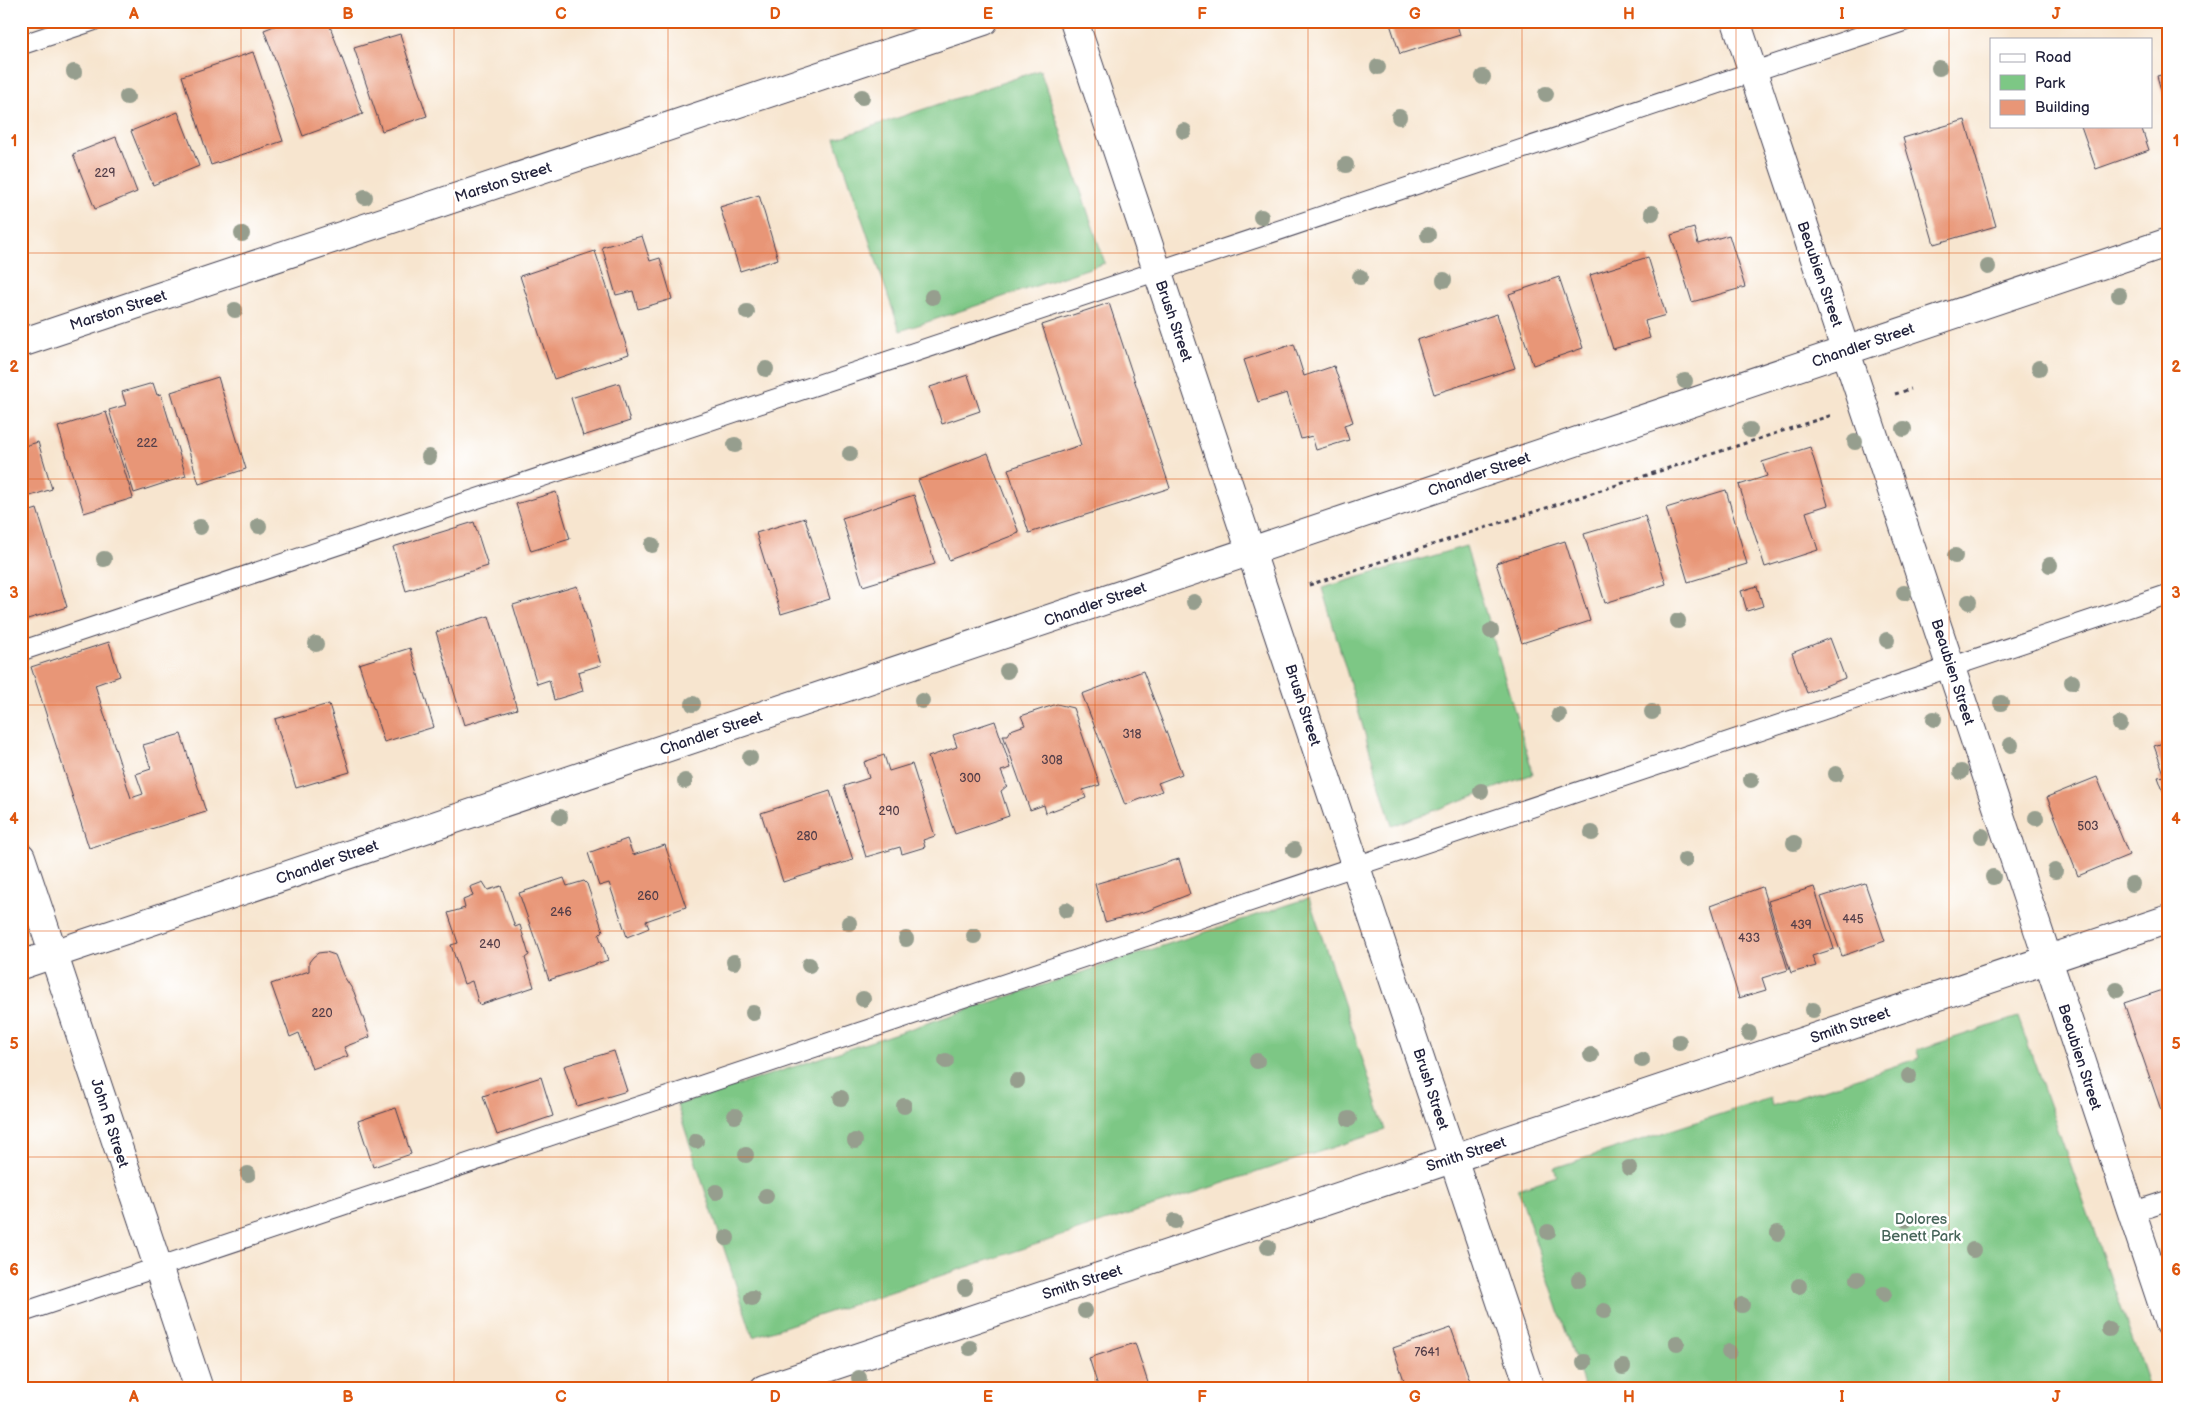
<svg xmlns="http://www.w3.org/2000/svg" width="2190" height="1410" viewBox="0 0 2190 1410" font-family="'Balsamiq Sans',sans-serif">
<style>
.green{fill:#7dc785;stroke:#507460}
.building{fill:#e89677}
.lines{fill:none;stroke-linecap:round;stroke-linejoin:round}
.service-casing{stroke:#423f51;stroke-width:21}
.minor-casing{stroke:#423f51;stroke-width:30}
.tertiary-casing{stroke:#423f51;stroke-width:30}
.path{stroke:#423f51;stroke-width:3;stroke-dasharray:4 4;stroke-linecap:butt}
.service{stroke:#fff;stroke-width:19}
.minor{stroke:#fff;stroke-width:28}
.tertiary{stroke:#fff;stroke-width:28}
.tree{fill:#969e8e}
.grid{fill:none;stroke:#de560e;stroke-width:1;stroke-opacity:0.55}
.labels{text-anchor:middle;stroke-width:5;stroke-linejoin:round;paint-order:stroke}
.number-label{font-size:12px;fill:#543f4a}
.street-label{font-size:15px;fill:#22223b;stroke:#fff}
.park-label{font-size:15px;fill:#466459;stroke:#fff}
.neatline{fill:none;stroke:#de560e;stroke-width:2}
.grid-label{font-size:16px;text-anchor:middle;font-weight:bold;fill:#de560e}
</style>
<rect width="100%" height="100%" fill="#fff"/>
<filter id="ink" filterUnits="userSpaceOnUse"><feTurbulence type="fractalNoise" baseFrequency=".02" numOctaves="2"/><feDisplacementMap in="SourceGraphic" scale="10" xChannelSelector="R" yChannelSelector="G"/><feConvolveMatrix kernelMatrix="1 2 1 2 8 2 1 2 1" color-interpolation-filters="sRGB"/></filter>
<filter id="wash" filterUnits="userSpaceOnUse"><feTurbulence type="fractalNoise" baseFrequency=".0096" numOctaves="4" result="noise"/><feDisplacementMap in="SourceGraphic" scale="20" xChannelSelector="R" yChannelSelector="G"/><feGaussianBlur stdDeviation="1.12" result="paint"/><feColorMatrix in="noise" values="0 0 0 0 0 0 0 0 0 0 0 0 0 0 0 0 0 1.4 0 .05"/><feComposite in="paint" operator="in"/></filter>
<g filter="url(#wash)">
<rect width="100%" height="100%" fill="#f7e5cf"/>
<g class="green">
<polygon points="1040,70 1105,263 900,331 835,139"/>
<polygon points="1466,546 1533,774 1392,826 1322,588"/>
<polygon points="1309,898 1386,1130 753,1337 677,1105"/>
<polygon points="2018,1017 2150,1389 1585,1389 1518,1189 1557,1176 1554,1168 1770,1098 1772,1106 1919,1058 1917,1050"/>
</g>
<g id="blocks">
<g class="building">
<polygon points="287,21 328,21 363,114 303,136 264,30"/>
<polygon points="1389,21 1456,21 1460,35 1400,54"/>
<polygon points="400,34 427,116 382,131 354,48"/>
<polygon points="253,52 283,141 211,165 182,76"/>
<polygon points="2169,73 2169,114 2168,114 2157,76"/>
<polygon points="178,112 199,166 153,185 131,131"/>
<polygon points="1965,120 1996,226 1934,244 1903,138"/>
<polygon points="2081,126 2141,126 2149,150 2096,169"/>
<polygon points="116,137 137,192 95,209 73,154"/>
<polygon points="759,195 778,259 740,271 720,207"/>
<polygon points="1694,228 1698,244 1729,235 1745,287 1692,302 1671,235"/>
<polygon points="642,236 650,261 660,258 672,299 638,309 633,291 616,295 602,247"/>
<polygon points="595,251 629,354 554,379 520,276"/>
<polygon points="1648,257 1666,315 1645,321 1650,338 1613,349 1590,275"/>
<polygon points="1559,277 1583,348 1533,365 1509,294"/>
<polygon points="1109,303 1170,488 1029,533 1008,469 1081,445 1042,325"/>
<polygon points="1497,314 1515,368 1434,394 1417,340"/>
<polygon points="1294,344 1304,376 1334,366 1353,422 1344,425 1349,440 1316,450 1312,436 1301,439 1287,393 1258,402 1244,360"/>
<polygon points="968,375 980,411 942,424 930,387"/>
<polygon points="218,377 246,469 199,484 171,392"/>
<polygon points="153,383 157,395 161,394 186,476 134,493 109,410 126,405 122,392"/>
<polygon points="619,383 630,421 583,436 571,398"/>
<polygon points="106,412 133,498 84,513 58,427"/>
<polygon points="38,442 52,489 21,499 21,447"/>
<polygon points="1810,447 1828,505 1806,512 1818,550 1765,567 1739,485 1767,476 1762,462"/>
<polygon points="988,453 1019,533 949,560 918,480"/>
<polygon points="1726,490 1747,564 1688,582 1666,508"/>
<polygon points="556,492 570,539 531,551 516,504"/>
<polygon points="914,495 935,564 863,586 842,518"/>
<polygon points="37,509 67,607 21,621 21,514"/>
<polygon points="1645,516 1666,584 1605,603 1584,534"/>
<polygon points="805,518 830,599 781,614 756,533"/>
<polygon points="474,522 488,566 406,591 393,547"/>
<polygon points="1565,541 1590,621 1522,643 1496,563"/>
<polygon points="577,586 601,665 578,672 583,691 554,700 549,680 537,684 513,605"/>
<polygon points="1757,586 1763,606 1747,611 1741,591"/>
<polygon points="489,616 517,709 464,725 436,632"/>
<polygon points="1830,638 1845,678 1807,693 1792,653"/>
<polygon points="109,642 120,676 95,685 131,798 143,794 136,774 151,769 143,745 181,734 206,812 89,848 31,667"/>
<polygon points="410,648 434,727 384,742 359,664"/>
<polygon points="1143,671 1182,774 1158,783 1162,791 1125,805 1082,694"/>
<polygon points="329,704 350,772 296,788 275,719"/>
<polygon points="1057,704 1073,708 1100,785 1083,790 1086,798 1046,813 1044,805 1030,810 1003,735 1008,735 1011,730 1025,725 1021,716"/>
<polygon points="995,721 1011,768 1001,771 1007,786 1001,791 1009,816 955,834 928,757 957,747 953,735"/>
<polygon points="2169,741 2169,807 2158,777 2165,776 2154,746"/>
<polygon points="884,755 889,771 912,764 935,836 923,840 925,847 902,854 900,847 866,857 844,786 869,778 864,762"/>
<polygon points="2097,777 2129,855 2078,876 2047,797"/>
<polygon points="830,791 853,860 783,882 761,813"/>
<polygon points="627,839 633,855 665,845 686,907 646,921 649,928 627,937 609,883 599,886 588,853"/>
<polygon points="1179,859 1190,894 1147,911 1105,922 1095,884"/>
<polygon points="564,878 567,886 584,881 587,884 603,931 599,935 608,960 549,980 519,893"/>
<polygon points="483,882 488,890 501,886 515,927 520,925 529,955 525,958 534,987 479,1005 472,981 464,984 451,945 458,943 448,913 465,908 463,900 473,896 470,887"/>
<polygon points="1865,883 1885,941 1842,956 1821,897"/>
<polygon points="1762,887 1788,970 1762,978 1766,990 1739,998 1710,906"/>
<polygon points="1814,887 1834,949 1812,956 1816,966 1791,973 1768,901"/>
<polygon points="326,952 335,955 343,975 354,992 370,1037 344,1047 348,1056 312,1069 299,1033 290,1037 271,984 309,971 309,962 313,957 318,953"/>
<polygon points="2169,988 2169,1108 2161,1110 2124,1003"/>
<polygon points="614,1051 627,1091 577,1106 564,1066"/>
<polygon points="541,1077 553,1116 497,1135 483,1096"/>
<polygon points="396,1108 411,1154 373,1167 358,1121"/>
<polygon points="1451,1328 1473,1389 1407,1389 1393,1348"/>
<polygon points="1135,1343 1150,1389 1099,1389 1089,1358"/>
</g>
</g>
</g>
<g filter="url(#ink)">
<use href="#blocks" fill-opacity="0" stroke="#423f51" stroke-width="1"/>
<g class="lines">
<g class="service-casing">
<g id="service">
<polyline points="21,45 93,21"/>
<polyline points="21,651 1905,21"/>
<polyline points="2132,1212 2169,1200"/>
<polyline points="21,1313 2169,594"/>
</g>
</g>
<g class="minor-casing">
<g id="minor">
<polyline points="1736,21 2169,1324"/>
<polyline points="21,343 984,21"/>
<polyline points="21,965 2169,242"/>
<polyline points="764,1389 2169,919"/>
</g>
</g>
<g class="tertiary-casing">
<g id="tertiary">
<polyline points="1074,21 1530,1389"/>
<polyline points="21,857 199,1389"/>
</g>
</g>
<g class="path">
<polyline points="1895,394 1911,389"/>
<polyline points="1309,585 1832,415"/>
</g>
<use href="#service" class="service"/>
<use href="#minor" class="minor"/>
<use href="#tertiary" class="tertiary"/>
</g>
<g class="tree">
<circle cx="1378" cy="67" r="8"/>
<circle cx="1939" cy="68" r="8"/>
<circle cx="74" cy="72" r="8"/>
<circle cx="1483" cy="77" r="8"/>
<circle cx="1546" cy="94" r="8"/>
<circle cx="127" cy="97" r="8"/>
<circle cx="862" cy="97" r="8"/>
<circle cx="1399" cy="117" r="8"/>
<circle cx="1184" cy="131" r="8"/>
<circle cx="1346" cy="165" r="8"/>
<circle cx="365" cy="197" r="8"/>
<circle cx="1652" cy="213" r="8"/>
<circle cx="1261" cy="217" r="8"/>
<circle cx="242" cy="234" r="8"/>
<circle cx="1428" cy="235" r="8"/>
<circle cx="1988" cy="267" r="8"/>
<circle cx="1360" cy="277" r="8"/>
<circle cx="1444" cy="280" r="8"/>
<circle cx="2119" cy="295" r="8"/>
<circle cx="932" cy="297" r="8"/>
<circle cx="235" cy="310" r="8"/>
<circle cx="747" cy="312" r="8"/>
<circle cx="2039" cy="368" r="8"/>
<circle cx="766" cy="369" r="8"/>
<circle cx="1685" cy="381" r="8"/>
<circle cx="1904" cy="429" r="8"/>
<circle cx="1750" cy="430" r="8"/>
<circle cx="1855" cy="442" r="8"/>
<circle cx="735" cy="445" r="8"/>
<circle cx="850" cy="454" r="8"/>
<circle cx="429" cy="457" r="8"/>
<circle cx="259" cy="526" r="8"/>
<circle cx="200" cy="527" r="8"/>
<circle cx="652" cy="545" r="8"/>
<circle cx="1955" cy="556" r="8"/>
<circle cx="104" cy="559" r="8"/>
<circle cx="2050" cy="565" r="8"/>
<circle cx="1904" cy="593" r="8"/>
<circle cx="1194" cy="602" r="8"/>
<circle cx="1969" cy="602" r="8"/>
<circle cx="1678" cy="621" r="8"/>
<circle cx="1491" cy="631" r="8"/>
<circle cx="1887" cy="640" r="8"/>
<circle cx="316" cy="644" r="8"/>
<circle cx="1007" cy="671" r="8"/>
<circle cx="2072" cy="682" r="8"/>
<circle cx="922" cy="701" r="8"/>
<circle cx="2001" cy="703" r="8"/>
<circle cx="693" cy="704" r="8"/>
<circle cx="1652" cy="712" r="8"/>
<circle cx="1559" cy="715" r="8"/>
<circle cx="1934" cy="719" r="8"/>
<circle cx="2120" cy="724" r="8"/>
<circle cx="2011" cy="745" r="8"/>
<circle cx="750" cy="758" r="8"/>
<circle cx="1961" cy="772" r="8"/>
<circle cx="1836" cy="774" r="8"/>
<circle cx="1751" cy="780" r="8"/>
<circle cx="685" cy="781" r="8"/>
<circle cx="1481" cy="791" r="8"/>
<circle cx="560" cy="817" r="8"/>
<circle cx="2036" cy="818" r="8"/>
<circle cx="1592" cy="833" r="8"/>
<circle cx="1982" cy="836" r="8"/>
<circle cx="1794" cy="843" r="8"/>
<circle cx="1294" cy="850" r="8"/>
<circle cx="1685" cy="860" r="8"/>
<circle cx="2055" cy="871" r="8"/>
<circle cx="1993" cy="877" r="8"/>
<circle cx="2132" cy="884" r="8"/>
<circle cx="1066" cy="910" r="8"/>
<circle cx="849" cy="923" r="8"/>
<circle cx="974" cy="936" r="8"/>
<circle cx="906" cy="939" r="8"/>
<circle cx="734" cy="962" r="8"/>
<circle cx="809" cy="965" r="8"/>
<circle cx="2117" cy="990" r="8"/>
<circle cx="863" cy="999" r="8"/>
<circle cx="1813" cy="1010" r="8"/>
<circle cx="753" cy="1013" r="8"/>
<circle cx="1749" cy="1033" r="8"/>
<circle cx="1679" cy="1042" r="8"/>
<circle cx="1591" cy="1055" r="8"/>
<circle cx="1642" cy="1060" r="8"/>
<circle cx="946" cy="1061" r="8"/>
<circle cx="1257" cy="1061" r="8"/>
<circle cx="1909" cy="1076" r="8"/>
<circle cx="1017" cy="1081" r="8"/>
<circle cx="841" cy="1098" r="8"/>
<circle cx="904" cy="1106" r="8"/>
<circle cx="735" cy="1116" r="8"/>
<circle cx="1349" cy="1119" r="8"/>
<circle cx="696" cy="1141" r="8"/>
<circle cx="855" cy="1141" r="8"/>
<circle cx="746" cy="1155" r="8"/>
<circle cx="1629" cy="1168" r="8"/>
<circle cx="248" cy="1174" r="8"/>
<circle cx="716" cy="1192" r="8"/>
<circle cx="766" cy="1196" r="8"/>
<circle cx="1906" cy="1220" r="8"/>
<circle cx="1175" cy="1221" r="8"/>
<circle cx="1548" cy="1232" r="8"/>
<circle cx="1778" cy="1233" r="8"/>
<circle cx="727" cy="1238" r="8"/>
<circle cx="1268" cy="1247" r="8"/>
<circle cx="1973" cy="1250" r="8"/>
<circle cx="1858" cy="1279" r="8"/>
<circle cx="1579" cy="1280" r="8"/>
<circle cx="1799" cy="1286" r="8"/>
<circle cx="965" cy="1288" r="8"/>
<circle cx="1884" cy="1294" r="8"/>
<circle cx="752" cy="1298" r="8"/>
<circle cx="1742" cy="1305" r="8"/>
<circle cx="1085" cy="1311" r="8"/>
<circle cx="1604" cy="1311" r="8"/>
<circle cx="2109" cy="1329" r="8"/>
<circle cx="1677" cy="1343" r="8"/>
<circle cx="970" cy="1348" r="8"/>
<circle cx="1729" cy="1352" r="8"/>
<circle cx="1584" cy="1362" r="8"/>
<circle cx="1623" cy="1367" r="8"/>
<circle cx="859" cy="1378" r="8"/>
</g>
</g>
<path class="grid" d="M241,21V1389M454,21V1389M668,21V1389M882,21V1389M1095,21V1389M1308,21V1389M1522,21V1389M1736,21V1389M1949,21V1389M21,253H2169M21,479H2169M21,705H2169M21,931H2169M21,1157H2169"/>
<g class="labels">
<g class="number-label">
<text x="105" y="177">229</text>
<text x="147" y="447">222</text>
<text x="1132" y="738">318</text>
<text x="1052" y="764">308</text>
<text x="970" y="782">300</text>
<text x="889" y="815">290</text>
<text x="2088" y="830">503</text>
<text x="807" y="840">280</text>
<text x="648" y="900">260</text>
<text x="561" y="916">246</text>
<text x="1853" y="923">445</text>
<text x="1801" y="929">439</text>
<text x="1749" y="942">433</text>
<text x="490" y="948">240</text>
<text x="322" y="1017">220</text>
<text x="1427" y="1356">7641</text>
</g>
<g class="street-label">
<text transform="translate(503 182) rotate(-18)" y="5">Marston Street</text>
<text transform="translate(1820 274) rotate(71)" y="5">Beaubien Street</text>
<text transform="translate(118 310) rotate(-18)" y="5">Marston Street</text>
<text transform="translate(1174 321) rotate(71)" y="5">Brush Street</text>
<text transform="translate(1863 345) rotate(-19)" y="5">Chandler Street</text>
<text transform="translate(1479 474) rotate(-19)" y="5">Chandler Street</text>
<text transform="translate(1095 604) rotate(-19)" y="5">Chandler Street</text>
<text transform="translate(1953 672) rotate(72)" y="5">Beaubien Street</text>
<text transform="translate(1303 705) rotate(72)" y="5">Brush Street</text>
<text transform="translate(711 733) rotate(-19)" y="5">Chandler Street</text>
<text transform="translate(327 862) rotate(-19)" y="5">Chandler Street</text>
<text transform="translate(1850 1025) rotate(-19)" y="5">Smith Street</text>
<text transform="translate(2080 1057) rotate(72)" y="5">Beaubien Street</text>
<text transform="translate(1431 1089) rotate(72)" y="5">Brush Street</text>
<text transform="translate(110 1123) rotate(72)" y="5">John R Street</text>
<text transform="translate(1466 1154) rotate(-18)" y="5">Smith Street</text>
<text transform="translate(1082 1282) rotate(-18)" y="5">Smith Street</text>
</g>
<g class="park-label">
<text x="1921" y="1224">Dolores<tspan x="1921" dy="17">Benett Park</tspan></text>
</g>
</g>
<rect width="2190" height="1410" fill="none" stroke="#fff" stroke-width="55"/>
<rect x="1990" y="38" width="162" height="90" fill="#ffffff" stroke="#a7a7b1"/>
<rect x="2000" y="54" width="25" height="8" fill="#ffffff" stroke="#a7a7b1"/>
<text x="2035" y="62" font-size="15" fill="#22223b">Road</text>
<rect x="2000" y="75" width="25" height="15" fill="#7dc785" stroke="#a7a7b1"/>
<text x="2035" y="88" font-size="15" fill="#22223b">Park</text>
<rect x="2000" y="100" width="25" height="15" fill="#e89677" stroke="#a7a7b1"/>
<text x="2035" y="112" font-size="15" fill="#22223b">Building</text>
<rect x="28" y="28" width="2134" height="1354" class="neatline"/>
<g class="grid-label">
<text x="134" y="19">A</text>
<text x="348" y="19">B</text>
<text x="561" y="19">C</text>
<text x="775" y="19">D</text>
<text x="988" y="19">E</text>
<text x="1202" y="19">F</text>
<text x="1415" y="19">G</text>
<text x="1629" y="19">H</text>
<text x="1842" y="19">I</text>
<text x="2056" y="19">J</text>
<text x="14" y="146">1</text>
<text x="2176" y="146">1</text>
<text x="14" y="372">2</text>
<text x="2176" y="372">2</text>
<text x="14" y="598">3</text>
<text x="2176" y="598">3</text>
<text x="14" y="824">4</text>
<text x="2176" y="824">4</text>
<text x="14" y="1049">5</text>
<text x="2176" y="1049">5</text>
<text x="14" y="1275">6</text>
<text x="2176" y="1275">6</text>
<text x="134" y="1402">A</text>
<text x="348" y="1402">B</text>
<text x="561" y="1402">C</text>
<text x="775" y="1402">D</text>
<text x="988" y="1402">E</text>
<text x="1202" y="1402">F</text>
<text x="1415" y="1402">G</text>
<text x="1629" y="1402">H</text>
<text x="1842" y="1402">I</text>
<text x="2056" y="1402">J</text>
</g>
</svg>
